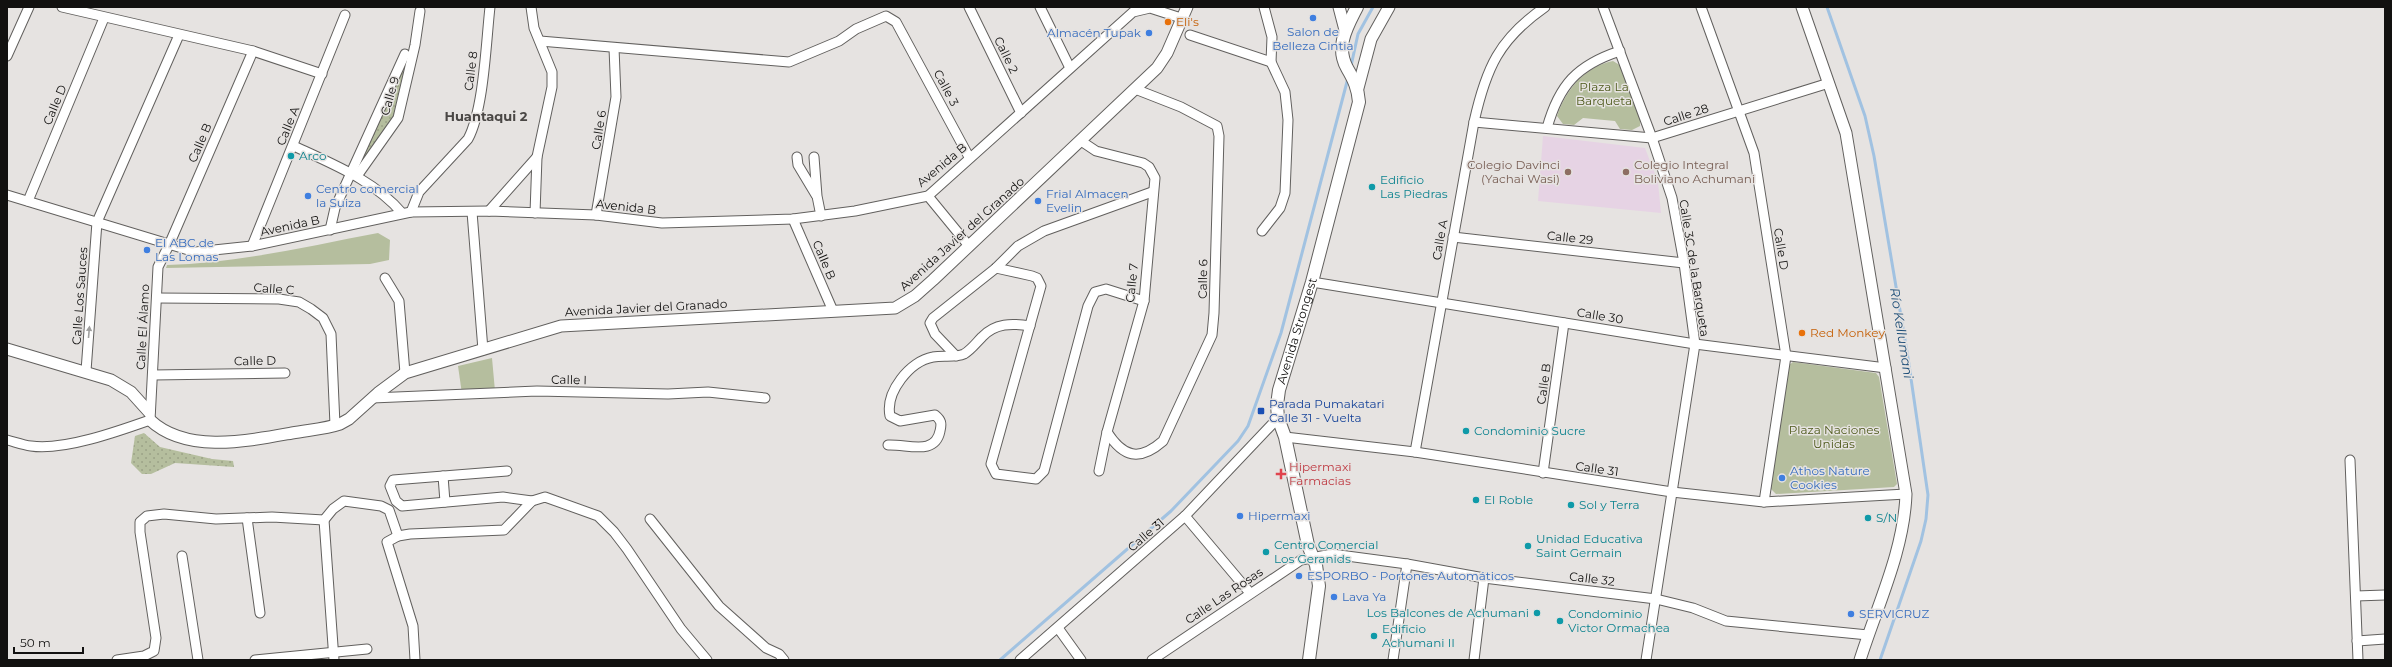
<svg xmlns="http://www.w3.org/2000/svg" width="2392" height="667" viewBox="0 0 2392 667" font-family="Montserrat,sans-serif">
<style>
.education{fill:#e6d3e4}
.grass{fill:url(#grass-dots)}
.park{fill:#b5be9e}
.lines{fill:none;stroke-linecap:round;stroke-linejoin:round}
.stream{stroke:#a1c2e1;stroke-width:3}
.minor-casing{stroke:#62605e;stroke-width:11}
.tertiary-casing{stroke:#62605e;stroke-width:13}
.secondary-casing{stroke:#62605e;stroke-width:14}
.minor{stroke:#fff;stroke-width:9}
.tertiary{stroke:#fff;stroke-width:11}
.secondary{stroke:#fff;stroke-width:12}
.oneway{fill:#a0a09f}
.shop-dot{fill:#3f7fe0;stroke:#e6e3e1;stroke-width:1.5}
.food-dot{fill:#e8710a;stroke:#e6e3e1;stroke-width:1.5}
.culture-dot{fill:#0f9aa8;stroke:#e6e3e1;stroke-width:1.5}
.education-dot{fill:#8d6e63;stroke:#e6e3e1;stroke-width:1.5}
.transit-dot{fill:#1a4fb4;stroke:#e6e3e1;stroke-width:1.5}
.health-dot{fill:#e0444e;stroke:#e6e3e1;stroke-width:1.5}
.labels{text-anchor:middle;stroke-width:3;stroke-linejoin:round;paint-order:stroke}
.food-label{font-size:12px;fill:#c56008;stroke:#e6e3e1;text-anchor:start}
.shop-label{font-size:12px;fill:#366cbe;stroke:#e6e3e1;text-anchor:start}
.street-label{font-size:12px;fill:#121110;stroke:#e6e3e1}
.park-label{font-size:12px;fill:#4d591a;stroke:#e6e3e1}
.culture-label{font-size:12px;fill:#0d838f;stroke:#e6e3e1;text-anchor:start}
.education-label{font-size:12px;fill:#785e54;stroke:#e6e3e1;text-anchor:end}
.transit-label{font-size:12px;fill:#164399;stroke:#e6e3e1;text-anchor:start}
.health-label{font-size:12px;fill:#be3a42;stroke:#e6e3e1;text-anchor:start}
.neighbourhood-label{font-size:13px;font-weight:bold;fill:#4a4745;stroke:#e6e3e1}
.water-label{font-size:13px;font-style:italic;fill:#1c4d77;stroke:#e6e3e1}
</style>
<defs>
<pattern id="grass-dots" width="8" height="8" patternUnits="userSpaceOnUse"><rect width="8" height="8" fill="#b5be9e"/><path d="M2 2h.1M6 6h.1" fill="none" stroke="#9ba287" stroke-width="1.8" stroke-linecap="round"/></pattern>
</defs>
<rect width="100%" height="100%" fill="#e6e3e1"/>
<polygon class="education" points="1543,136 1645,148 1658,182 1661,213 1538,201"/>
<g class="grass">
<polygon points="407,56 393,118 357,168"/>
<polygon points="144,433 160,447 212,459 233,461 234,467 175,463 151,474 142,474 131,463 135,436"/>
</g>
<g class="park">
<path d="M1613,61L1623,67L1640,118V126L1632,130L1620,129L1615,121L1583,118L1574,125L1563,124L1557,116C1566,90 1584,67 1613,61Z"/>
<path d="M378,233L390,240L389,260L370,264L166,268L167,265C238,263 309,246 378,233Z"/>
<polygon points="492,358 495,391 462,394 458,366"/>
<polygon points="1793,362 1876,373 1879,377 1897,484 1894,487 1776,494 1770,488 1789,365"/>
</g>
<g class="lines">
<g class="stream">
<polyline points="1827,7 1865,116 1874,156 1908,358 1928,495 1926,519 1921,541 1880,660"/>
<polyline points="1351,66 1358,34 1373,7"/>
<polyline points="1000,660 1171,511 1238,441 1248,426 1281,333 1348,78"/>
</g>
<g class="minor-casing">
<g id="minor">
<polyline points="62,7 253,51 322,74"/>
<polyline points="531,7 534,28 552,72 552,87 537,157 535,213"/>
<polyline points="969,7 1021,113"/>
<polyline points="1040,7 1070,68"/>
<polyline points="1603,7 1652,138 1672,198 1684,263 1695,344 1646,660"/>
<polyline points="1701,7 1754,153 1786,356 1764,502"/>
<polyline points="1190,35 1271,62"/>
<polyline points="540,41 789,62 839,41 856,29 886,16 896,22 969,157"/>
<polyline points="7,56 29,7"/>
<polyline points="1474,122 1652,138 1829,83"/>
<path d="M1547,128C1559,85 1577,65 1620,51"/>
<polyline points="1081,141 1096,151 1143,163 1149,167 1155,178 1144,301 1107,432 1099,471"/>
<path d="M294,146C332,164 374,180 402,213"/>
<polyline points="797,157 798,165 816,195"/>
<polyline points="814,157 817,196 821,216"/>
<polyline points="357,176 398,118 415,45 420,11"/>
<polyline points="7,195 195,252 252,246 411,212 489,211 596,215 662,223 793,219 855,211 928,196 1133,12 1150,8 1181,18"/>
<polyline points="928,196 969,246"/>
<polyline points="28,201 104,18"/>
<polyline points="489,211 537,157"/>
<path d="M411,212L419,192L468,139C484,109 486,42 490,7"/>
<polyline points="472,212 483,350"/>
<polyline points="596,215 616,97 614,48"/>
<polyline points="793,219 833,311"/>
<polyline points="330,230 335,208 405,54"/>
<polyline points="1262,231 1280,208 1285,193 1288,120 1285,92 1271,62 1272,37 1264,7"/>
<polyline points="1453,237 1684,263"/>
<polyline points="252,246 345,15"/>
<polyline points="996,268 1032,276 1037,278 1041,286 991,464 996,474 1036,479 1044,471 1088,306 1095,292 1106,289 1144,301"/>
<polyline points="385,278 399,301 405,373"/>
<polyline points="1312,282 1695,344 1886,368"/>
<polyline points="157,298 279,299 299,302 311,309 323,318 331,334 335,425"/>
<polyline points="956,356 935,334 930,323 933,318 996,268 1018,246 1044,231 1152,192"/>
<polyline points="86,371 97,222 179,35"/>
<polyline points="153,375 285,373"/>
<polyline points="372,398 537,391 668,394 708,392 765,398"/>
<path d="M1107,432C1123,457 1139,462 1163,441L1212,335L1214,313L1219,136L1217,126L1181,107L1135,89"/>
<polyline points="1285,437 1415,452 1672,492 1764,502 1906,494"/>
<path d="M7,440C15,442 23,445 31,446C63,451 119,431 150,420L158,267L169,245L253,51"/>
<path d="M888,445C908,444 935,456 940,431C942,423 941,420 935,415L900,421L890,416C885,392 910,361 933,357C943,355 955,358 964,354C971,350 976,343 982,337C995,323 1012,323 1030,326"/>
<path d="M1415,452L1474,122C1486,68 1499,39 1545,7"/>
<polyline points="2350,460 2358,660"/>
<polyline points="507,471 393,480 390,486 396,501 402,506 503,497 532,501"/>
<polyline points="1543,473 1564,323"/>
<polyline points="443,476 445,502"/>
<polyline points="1185,516 1250,593"/>
<polyline points="247,518 260,613"/>
<polyline points="650,519 719,606 766,648 779,654 784,660"/>
<polyline points="324,520 334,660"/>
<polyline points="182,556 198,660"/>
<polyline points="2356,596 2385,595"/>
<polyline points="1058,628 1081,660"/>
<polyline points="2357,641 2385,639"/>
<polyline points="117,660 144,656 154,651 156,638 140,532 140,522 147,516 164,514 216,519 272,517 324,520 333,509 344,501 381,506 389,510 398,536"/>
<polyline points="255,660 367,649"/>
<polyline points="415,660 413,626 387,542 398,536 410,534 504,530 532,501 545,497 598,516 614,532 627,549 681,629 707,660"/>
<polyline points="1020,660 1185,516 1278,418"/>
<polyline points="1152,660 1301,560 1332,554 1407,564 1484,578 1656,599 1693,608 1726,621 1868,635"/>
<polyline points="1393,660 1407,564"/>
<polyline points="1474,660 1484,578"/>
</g>
</g>
<g class="tertiary-casing">
<g id="tertiary">
<polyline points="1339,7 1345,30"/>
<path d="M1802,7L1846,133L1906,494C1904,551 1877,606 1860,660"/>
<polyline points="1358,88 1371,39 1389,7"/>
<polyline points="7,349 111,380 131,392 149,412"/>
<path d="M150,420C186,454 248,441 292,433C308,430 325,429 340,424L349,419L378,393L405,373L561,326L895,308L915,296L933,280L1157,68L1167,53L1187,7"/>
</g>
</g>
<g class="secondary-casing">
<g id="secondary">
<path id="s1" d="M1309,660L1319,586L1316,565L1308,545L1285,437L1278,418L1277,405L1279,390L1312,282L1359,102C1358,88 1354,80 1347,68C1335,46 1347,27 1357,7"/>
</g>
</g>
<use href="#minor" class="minor"/>
<use href="#tertiary" class="tertiary"/>
<use href="#secondary" class="secondary"/>
</g>
<defs><path id="oneway-solid" d="M-6-.8H1V-3.2L6.5 0L1 3.2V.8H-6Z"/></defs>
<use class="oneway" href="#oneway-solid" transform="translate(89 332) rotate(-85)"/>
<g class="shop-dot">
<circle cx="1313" cy="18" r="4"/>
<circle cx="1149" cy="33" r="4"/>
<circle cx="308" cy="196" r="4"/>
<circle cx="1038" cy="201" r="4"/>
<circle cx="147" cy="250" r="4"/>
<circle cx="1782" cy="478" r="4"/>
<circle cx="1240" cy="516" r="4"/>
<circle cx="1299" cy="576" r="4"/>
<circle cx="1334" cy="597" r="4"/>
<circle cx="1851" cy="614" r="4"/>
</g>
<g class="food-dot">
<circle cx="1168" cy="22" r="4"/>
<circle cx="1802" cy="333" r="4"/>
</g>
<g class="culture-dot">
<circle cx="291" cy="156" r="4"/>
<circle cx="1372" cy="187" r="4"/>
<circle cx="1466" cy="431" r="4"/>
<circle cx="1476" cy="500" r="4"/>
<circle cx="1571" cy="505" r="4"/>
<circle cx="1868" cy="518" r="4"/>
<circle cx="1528" cy="546" r="4"/>
<circle cx="1266" cy="552" r="4"/>
<circle cx="1537" cy="613" r="4"/>
<circle cx="1560" cy="621" r="4"/>
<circle cx="1374" cy="636" r="4"/>
</g>
<g class="education-dot">
<circle cx="1568" cy="172" r="4"/>
<circle cx="1626" cy="172" r="4"/>
</g>
<rect class="transit-dot" x="1257" y="407" width="8" height="8" rx="2"/>
<path class="health-dot" d="M1279 468h4v4h4v4h-4v4h-4v-4h-4v-4h4z"/>
<g class="labels">
<g class="food-label">
<text x="1176" y="26">Eli's</text>
<text x="1810" y="337">Red Monkey</text>
</g>
<g class="shop-label">
<text x="1313" y="36" text-anchor="middle">Salon de<tspan x="1313" dy="14">Belleza Cintia</tspan></text>
<text x="1141" y="37" text-anchor="end">Almacén Tupak</text>
<text x="316" y="193">Centro comercial<tspan x="316" dy="14">la Suiza</tspan></text>
<text x="1046" y="198">Frial Almacen<tspan x="1046" dy="14">Evelin</tspan></text>
<text x="155" y="247">El ABC de<tspan x="155" dy="14">Las Lomas</tspan></text>
<text x="1790" y="475">Athos Nature<tspan x="1790" dy="14">Cookies</tspan></text>
<text x="1248" y="520">Hipermaxi</text>
<text x="1307" y="580">ESPORBO - Portones Automáticos</text>
<text x="1342" y="601">Lava Ya</text>
<text x="1859" y="618">SERVICRUZ</text>
</g>
<g class="street-label">
<text transform="translate(1006 55) rotate(64)" y="4">Calle 2</text>
<text transform="translate(471 71) rotate(-83)" y="4">Calle 8</text>
<text transform="translate(946 88) rotate(62)" y="4">Calle 3</text>
<text transform="translate(390 96) rotate(-74)" y="4">Calle 9</text>
<text transform="translate(55 105) rotate(-67)" y="4">Calle D</text>
<text transform="translate(1686 115) rotate(-18)" y="4">Calle 28</text>
<text transform="translate(288 126) rotate(-68)" y="4">Calle A</text>
<text transform="translate(599 130) rotate(-81)" y="4">Calle 6</text>
<text transform="translate(200 143) rotate(-67)" y="4">Calle B</text>
<text transform="translate(942 165) rotate(-40)" y="4">Avenida B</text>
<text transform="translate(626 207) rotate(6)" y="4">Avenida B</text>
<text transform="translate(290 226) rotate(-12)" y="4">Avenida B</text>
<text transform="translate(962 234) rotate(-42)" y="4">Avenida Javier del Granado</text>
<text transform="translate(1570 238) rotate(6)" y="4">Calle 29</text>
<text transform="translate(1440 240) rotate(-80)" y="4">Calle A</text>
<text transform="translate(1781 249) rotate(81)" y="4">Calle D</text>
<text transform="translate(824 260) rotate(67)" y="4">Calle B</text>
<text transform="translate(1694 268) rotate(81)" y="4">Calle 3C de la Barqueta</text>
<text transform="translate(1203 279) rotate(-89)" y="4">Calle 6</text>
<text transform="translate(1132 283) rotate(-84)" y="4">Calle 7</text>
<text transform="translate(274 289) rotate(4)" y="4">Calle C</text>
<text transform="translate(80 296) rotate(-86)" y="4">Calle Los Sauces</text>
<text transform="translate(646 308) rotate(-3)" y="4">Avenida Javier del Granado</text>
<text transform="translate(1600 316) rotate(9)" y="4">Calle 30</text>
<text transform="translate(143 327) rotate(-87)" y="4">Calle El Álamo</text>
<text dy="4" stroke="none"><textPath href="#s1" startOffset="338">Avenida Strongest</textPath></text>
<text transform="translate(255 361) rotate(-1)" y="4">Calle D</text>
<text transform="translate(569 380) rotate(1)" y="4">Calle I</text>
<text transform="translate(1544 384) rotate(-82)" y="4">Calle B</text>
<text transform="translate(1597 469) rotate(8)" y="4">Calle 31</text>
<text transform="translate(1146 535) rotate(-41)" y="4">Calle 31</text>
<text transform="translate(1592 579) rotate(7)" y="4">Calle 32</text>
<text transform="translate(1224 596) rotate(-34)" y="4">Calle Las Rosas</text>
</g>
<g class="park-label">
<text x="1604" y="91">Plaza La<tspan x="1604" dy="14">Barqueta</tspan></text>
<text x="1834" y="434">Plaza Naciones<tspan x="1834" dy="14">Unidas</tspan></text>
</g>
<g class="culture-label">
<text x="299" y="160">Arco</text>
<text x="1380" y="184">Edificio<tspan x="1380" dy="14">Las Piedras</tspan></text>
<text x="1474" y="435">Condominio Sucre</text>
<text x="1484" y="504">El Roble</text>
<text x="1579" y="509">Sol y Terra</text>
<text x="1876" y="522">S/N</text>
<text x="1536" y="543">Unidad Educativa<tspan x="1536" dy="14">Saint Germain</tspan></text>
<text x="1274" y="549">Centro Comercial<tspan x="1274" dy="14">Los Geranids</tspan></text>
<text x="1529" y="617" text-anchor="end">Los Balcones de Achumani</text>
<text x="1568" y="618">Condominio<tspan x="1568" dy="14">Victor Ormachea</tspan></text>
<text x="1382" y="633">Edificio<tspan x="1382" dy="14">Achumani II</tspan></text>
</g>
<g class="education-label">
<text x="1560" y="169">Colegio Davinci<tspan x="1560" dy="14">(Yachai Wasi)</tspan></text>
<text x="1634" y="169" text-anchor="start">Colegio Integral<tspan x="1634" dy="14">Boliviano Achumani</tspan></text>
</g>
<g class="transit-label">
<text x="1269" y="408">Parada Pumakatari<tspan x="1269" dy="14">Calle 31 - Vuelta</tspan></text>
</g>
<g class="health-label">
<text x="1289" y="471">Hipermaxi<tspan x="1289" dy="14">Farmacias</tspan></text>
</g>
<g class="neighbourhood-label">
<text x="486" y="121">Huantaqui 2</text>
</g>
<g class="water-label">
<text transform="translate(1902 333) rotate(81)" y="5">Río Kellumani</text>
</g>
</g>
<rect width="2392" height="667" fill="none" stroke="#121110" stroke-width="16"/>
<path d="M14 647v6h69v-6" fill="none" stroke="#121110" stroke-width="2"/>
<text x="20" y="647" font-size="12" fill="#121110" stroke="#e6e3e1" stroke-width="3" paint-order="stroke">50 m</text>
</svg>
